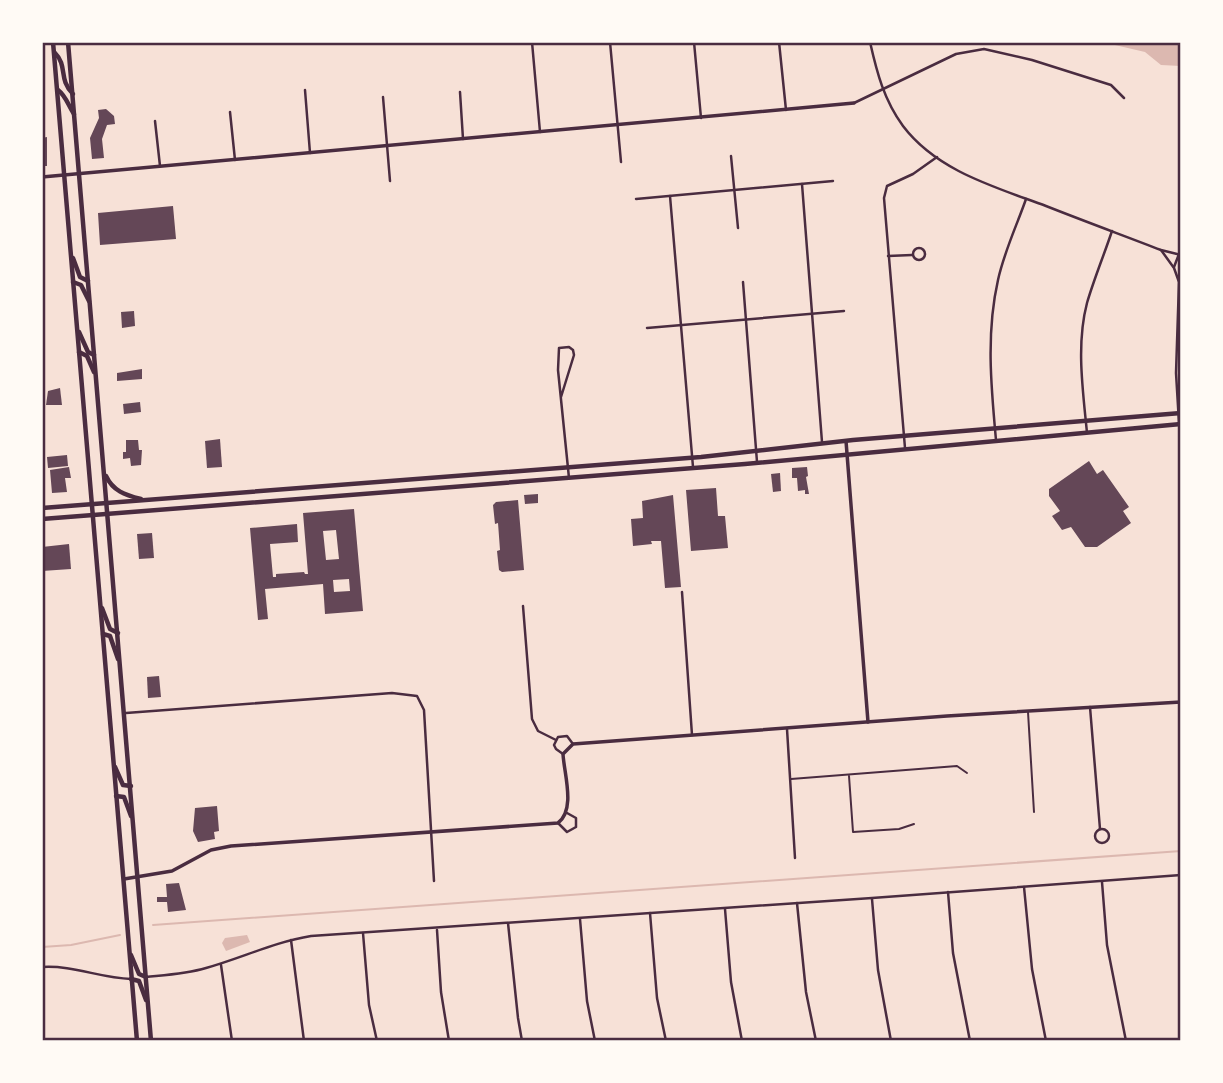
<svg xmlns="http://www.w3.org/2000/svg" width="1223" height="1083" viewBox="0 0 1223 1083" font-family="Lora,serif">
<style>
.water{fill:#dcb8b0}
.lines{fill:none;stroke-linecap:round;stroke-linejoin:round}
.stream{stroke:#dcb8b0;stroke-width:2}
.building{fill:#644757;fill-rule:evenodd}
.service{stroke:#4a2c40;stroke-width:2}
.minor{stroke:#4a2c40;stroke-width:2.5}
.tertiary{stroke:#4a2c40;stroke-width:3.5}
.primary{stroke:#4a2c40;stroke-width:4.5}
.neatline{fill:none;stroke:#4a2c40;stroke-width:2.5}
</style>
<rect width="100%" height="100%" fill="#f7e1d7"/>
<g class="water">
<polygon points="1102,42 1181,42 1181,66 1161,65 1145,52"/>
<polygon points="247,935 250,942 226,951 222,943 225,938"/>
</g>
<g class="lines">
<g class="stream">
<polyline points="153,925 1181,851"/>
<polyline points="42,947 71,945 120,935"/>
</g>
</g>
<g class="building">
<polygon points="106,109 114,116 115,124 107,125 102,139 104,158 92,159 90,138 99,118 98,110"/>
<polygon points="47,137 47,166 42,166 42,138"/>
<polygon points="173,206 176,239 100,245 98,213"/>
<polygon points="134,311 135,326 122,328 121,312"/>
<polygon points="142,369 142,379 117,381 117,373"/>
<polygon points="60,388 62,405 46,405 48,391"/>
<polygon points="140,402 141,412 124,414 123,404"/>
<polygon points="220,439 222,467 207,468 205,441"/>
<polygon points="126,440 138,440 139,450 142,450 141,465 131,466 130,458 123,459 123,452 126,452"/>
<polygon points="67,455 68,466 48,468 47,457"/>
<polygon points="1089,461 1097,474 1103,470 1129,507 1123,511 1131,523 1097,547 1085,547 1071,527 1062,530 1052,516 1060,511 1049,496 1049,489"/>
<polygon points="69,467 71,478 65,478 67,492 52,493 50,470"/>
<polygon points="807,467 808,476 806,477 809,494 805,494 805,490 798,491 797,478 792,478 792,468"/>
<polygon points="780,473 781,491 773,492 771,474"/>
<polygon points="716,488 718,516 725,516 728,548 691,551 686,490"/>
<polygon points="538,494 538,503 525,504 524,495"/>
<polygon points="673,495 681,587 665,588 661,541 651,541 652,544 633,546 631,519 643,518 642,501"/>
<polygon points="518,500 524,570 502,572 499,570 497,551 500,550 498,523 495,524 493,505 496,502"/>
<path d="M354,509L363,611L325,614L323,584L265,589L268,619L258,620L250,528L297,524L298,542L270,544L273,577H276V574L304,572L305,574H308L303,513ZM336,530L339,559L326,560L323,531ZM349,579L350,591L334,592L333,580Z"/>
<polygon points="152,533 154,558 139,559 137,534"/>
<polygon points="69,544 71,569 42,571 42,547"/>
<polygon points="159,676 161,697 148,698 147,677"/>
<polygon points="217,806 219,831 214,832 215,839 198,842 193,831 195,808"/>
<polygon points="179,883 186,910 168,912 167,902 157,902 157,897 167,897 166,884"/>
</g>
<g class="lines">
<g class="service">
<polyline points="1028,712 1034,812"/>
<polyline points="849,776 853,832 899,829 914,824"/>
<polyline points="791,779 957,766 967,773"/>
</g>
<g class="minor">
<polyline points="532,42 540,132"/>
<polyline points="610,42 621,162"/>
<polyline points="694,42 701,118"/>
<polyline points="779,42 786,110"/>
<path d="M870,42C877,73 884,100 903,126C937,171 995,187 1046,206C1084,221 1122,235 1161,250L1181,255"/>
<polyline points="305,90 310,153"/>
<polyline points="460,92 463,139"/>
<polyline points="383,97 390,181"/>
<polyline points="854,103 956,54 984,49 1032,60 1111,85 1124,98"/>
<polyline points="230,112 235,160"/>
<polyline points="155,121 160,166"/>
<polyline points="731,156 738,228"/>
<polyline points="802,184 822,442"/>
<polyline points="670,196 693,467"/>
<polyline points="636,199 833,181"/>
<circle cx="919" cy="254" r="6"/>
<polyline points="1161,250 1174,268 1179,282 1176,373 1179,423"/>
<polyline points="888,256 912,255"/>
<polyline points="1174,267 1179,254"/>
<polyline points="743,282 757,462"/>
<polyline points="647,328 844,311"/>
<polyline points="561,397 574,355 573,350 569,347 559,348 558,370 569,478"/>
<path d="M1087,433C1083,391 1076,345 1087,303C1094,279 1104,255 1112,231"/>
<path d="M996,440C991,386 986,333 998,280C1004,252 1017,225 1026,199"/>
<polyline points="905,448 884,198 887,186 913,174 937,157"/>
<polyline points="682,592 692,735"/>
<polyline points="523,606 532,719 538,731 556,740"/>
<polyline points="1090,707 1100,829"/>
<polyline points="126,713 392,693 417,696 424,710 434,881"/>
<polyline points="787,729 795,858"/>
<polyline points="563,754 556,749 554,745 558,737 567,736 573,744"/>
<polyline points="558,823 567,832 576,827 576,818 567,813"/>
<circle cx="1102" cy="836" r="7"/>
<polyline points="1180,876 1181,887"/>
<polyline points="1102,882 1107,945 1126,1041"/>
<polyline points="1024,887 1032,969 1046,1041"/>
<polyline points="948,892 953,953 970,1041"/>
<polyline points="872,899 878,970 891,1041"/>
<polyline points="797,903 806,992 816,1041"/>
<polyline points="725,909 731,982 742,1041"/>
<polyline points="650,913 657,998 666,1041"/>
<polyline points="580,919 587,1001 595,1041"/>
<polyline points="508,923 518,1018 522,1041"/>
<polyline points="437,930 441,992 449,1041"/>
<polyline points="363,933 369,1005 377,1041"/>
<polyline points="291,940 304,1041"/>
<polyline points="221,965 232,1041"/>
<path d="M42,967C73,965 100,978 131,979"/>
<path d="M146,977C166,975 186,974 206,968C242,958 274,942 311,936L872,898L1181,875"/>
</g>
<g class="tertiary">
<polyline points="42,177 854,103"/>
<polyline points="846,441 868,722"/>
<path d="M124,879L172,871L211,850L231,846L558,823C576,809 564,774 563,754L573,744L947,716L1181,702"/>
</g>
<g class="primary">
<polyline points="53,42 137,1041"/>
<polyline points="68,42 151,1041"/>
<path d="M55,53C68,66 58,79 73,94"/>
<path d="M58,90C66,96 68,105 74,114"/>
<polyline points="73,258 80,277 88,281"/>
<polyline points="73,282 81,285 89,301"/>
<polyline points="79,332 88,352 94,355"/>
<polyline points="79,352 87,356 94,372"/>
<path d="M106,476C113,491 125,495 141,499"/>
<polyline points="42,508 701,457 853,440 1181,413"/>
<polyline points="42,519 745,464 1181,424"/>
<polyline points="102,608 110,629 118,633"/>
<polyline points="103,634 110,636 118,659"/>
<polyline points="115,767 123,785 131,786"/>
<polyline points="116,796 124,797 131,816"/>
<polyline points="131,955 139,974 146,977"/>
<polyline points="131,979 139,981 146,1000"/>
</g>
</g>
<rect width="1223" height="1083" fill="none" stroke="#fffaf5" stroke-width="88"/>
<rect x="44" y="44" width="1135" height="995" class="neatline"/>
</svg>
